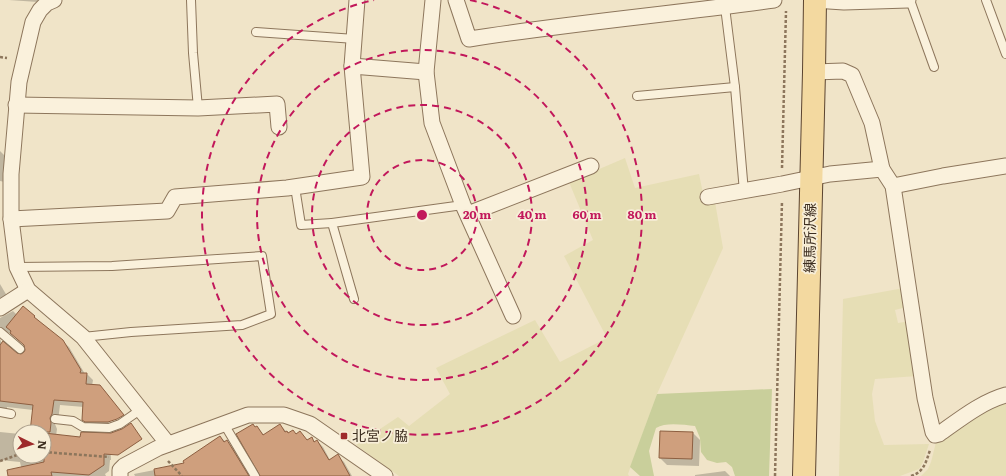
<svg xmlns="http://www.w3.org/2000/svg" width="1006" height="476" viewBox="0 0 1006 476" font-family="Literata,'Noto Sans JP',serif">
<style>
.farmland{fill:#e6deb5}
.green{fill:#c9cf9b}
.shadow{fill:#0003;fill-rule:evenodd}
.building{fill:#cf9f7d;stroke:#8d5f41}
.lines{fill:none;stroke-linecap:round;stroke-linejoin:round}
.lane-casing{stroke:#8d765c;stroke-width:10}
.street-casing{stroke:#8d765c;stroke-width:17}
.primary-casing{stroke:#5b4430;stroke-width:24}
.path{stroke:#8d765c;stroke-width:2.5;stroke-dasharray:3 2;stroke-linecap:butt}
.lane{stroke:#faf1dc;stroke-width:8}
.street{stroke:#faf1dc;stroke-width:15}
.primary{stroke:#f3d9a0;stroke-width:22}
.ring{fill:none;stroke:#c2185b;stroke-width:2;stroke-dasharray:7 5}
.poi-dot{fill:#9e2a2b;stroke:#f7eed8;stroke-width:1.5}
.labels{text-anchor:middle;stroke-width:3.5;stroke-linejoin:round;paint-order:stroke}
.street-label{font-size:14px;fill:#3d2e20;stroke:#f7eed8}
.poi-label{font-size:14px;fill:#3d2e20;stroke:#f7eed8;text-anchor:start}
.centre{fill:#c2185b;stroke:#f7eed8;stroke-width:2}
.ring-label{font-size:12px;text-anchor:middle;font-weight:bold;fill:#c2185b;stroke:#f7eed8;stroke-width:3.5;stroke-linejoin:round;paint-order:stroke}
</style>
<rect width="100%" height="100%" fill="#f0e4c8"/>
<g class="farmland">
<polygon points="625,158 635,188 699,174 705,203 715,202 723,248 657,394 628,474 629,476 399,476 356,445 398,417 409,426 450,394 436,368 535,320 560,362 607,338 564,256 593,240 569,182"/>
<polygon points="904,288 907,307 895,310 898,323 910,321 917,376 875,379 872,394 875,421 884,445 929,444 923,462 919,469 900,476 839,476 843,299"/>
<polygon points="1006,402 1006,476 921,476 928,469 931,462 936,442 964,421"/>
</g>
<path class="green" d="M772,389L769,476H735L732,467L726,462L717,463L707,460L701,452L700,438L695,426C683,425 666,422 656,428L649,451L654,476H640L630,467L657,394Z"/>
<g class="shadow">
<polygon points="9,0 57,0 52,3"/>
<polygon points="0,151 6,157 5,182 0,181"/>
<polygon points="0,284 10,301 0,308"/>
<path d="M24,308L69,347L85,374H87L93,380L92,386H100L106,392L109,428L89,426L83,419L84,407L60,405L58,421L55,424L57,429L56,436L110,440L111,460H110L109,471L105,474L106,476H23L20,462L0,460V432L20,434V456H44V432H31L33,410L7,407V409L0,408V318L13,311L17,315ZM5,332L10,333L25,346L27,350L25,354L19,356L16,354L1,342L0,338L1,335Z"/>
<polygon points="280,425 289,434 297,435 300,433 308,441 311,439 315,442 317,441 323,447 330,460 338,456 344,462 352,476 261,476 256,428 257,427 264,435"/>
<polygon points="693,433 700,440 699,466 667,465 660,458"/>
<polygon points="220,437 233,448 250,476 135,476 134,474 185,464"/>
<polygon points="725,471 730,476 695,476 695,475"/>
</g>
<g class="building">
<polygon points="23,306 35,316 34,317 63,340 81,370 80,373 87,373 86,384 100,385 124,415 117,419 108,422 85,422 82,420 83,402 54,400 52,414 50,418 51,423 50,432 30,432 33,405 0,401 0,345 3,341 17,353 21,354 24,352 25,350 24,345 10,333 11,331 6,327"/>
<polygon points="131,423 142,439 118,455 104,454 104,465 89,475 51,472 52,476 8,476 7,470 44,462 44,433 80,437 81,432 111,433 122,429"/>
<polygon points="253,424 255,427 257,426 263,435 280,424 285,432 287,431 288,433 293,430 296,434 300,431 307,440 312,437 314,442 317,440 329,460 338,454 350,476 260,476 236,434"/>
<polygon points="660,431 693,432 692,459 659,458"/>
<polygon points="220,436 224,442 227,440 249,476 155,476 154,469 184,463 183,461"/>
</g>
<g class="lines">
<g class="lane-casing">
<g id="lane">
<polyline points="191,0 193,53 198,108"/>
<polyline points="910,0 934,67"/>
<polyline points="986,0 1006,54"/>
<polyline points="725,7 735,87 744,192"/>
<polyline points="256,32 355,39"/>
<polyline points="637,96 735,87"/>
<polyline points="295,187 301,225 332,223"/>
<polyline points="17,267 112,266 262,256 271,314 242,325 131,332 83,337"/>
<polyline points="354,299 332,223 463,205"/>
<polyline points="0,332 20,349"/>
<polyline points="0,412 11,414"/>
<polyline points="55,419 73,421 83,427 109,428 120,424 140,410"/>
<polyline points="224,424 255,476"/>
</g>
</g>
<g class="street-casing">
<g id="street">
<polyline points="54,0 47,3 40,10 33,22 19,82 11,174 11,219 17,267 28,290 83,337 168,444"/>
<polyline points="433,0 426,72 432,123 463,205 513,316"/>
<path d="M456,0L469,39C571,23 673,14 774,0"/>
<polyline points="814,0 844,2 908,0"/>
<polyline points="352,66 426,72"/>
<path d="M814,72L843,71L852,75L872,123L882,169L893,186L925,398L933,432L935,435L939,434C959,420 981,402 1006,395"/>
<polyline points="16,105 198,108 277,104 279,127"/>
<polyline points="893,186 943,176 1006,166"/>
<polyline points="708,197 782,184 830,174 882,169"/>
<polyline points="468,214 591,166"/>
<polyline points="11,219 167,211 175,197 287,188 362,177 352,66 357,0"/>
<polyline points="0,308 28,290"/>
<polyline points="120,476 120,470 124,466 158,448 248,415 284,415 310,424 385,476"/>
</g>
</g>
<g class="primary-casing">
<polyline id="primary" points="804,476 814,72 815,0"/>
</g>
<g class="path">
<polyline points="0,57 7,58"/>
<polyline points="782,168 786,11"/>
<polyline points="44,452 109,457"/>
<polyline points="0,461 20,454"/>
<polyline points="168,461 182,476"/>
<polyline points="775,476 782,201"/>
<path d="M911,476C924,472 926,462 930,450"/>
</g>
<use href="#lane" class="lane"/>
<use href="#street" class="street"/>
<use href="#primary" class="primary"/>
</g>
<g class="ring">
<circle cx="422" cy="215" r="55"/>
<circle cx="422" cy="215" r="110"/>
<circle cx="422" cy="215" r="165"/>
<path d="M470 0A220 220 0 1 1 374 0"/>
</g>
<rect class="poi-dot" x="340" y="432" width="8" height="8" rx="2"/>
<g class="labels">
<g class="street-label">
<text transform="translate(810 238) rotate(-89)" y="5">練馬所沢線</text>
</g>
<g class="poi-label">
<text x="352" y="441">北宮ノ脇</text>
</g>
</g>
<circle cx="422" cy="215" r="6" class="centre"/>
<g class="ring-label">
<text x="477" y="219">20 m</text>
<text x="532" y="219">40 m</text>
<text x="587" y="219">60 m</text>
<text x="642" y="219">80 m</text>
</g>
<g transform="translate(32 444) rotate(95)"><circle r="19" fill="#f7eed8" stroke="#ada18e"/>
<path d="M0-3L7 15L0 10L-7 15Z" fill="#9e2a2b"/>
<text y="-6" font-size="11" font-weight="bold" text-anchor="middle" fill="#3d2e20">N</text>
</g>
</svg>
